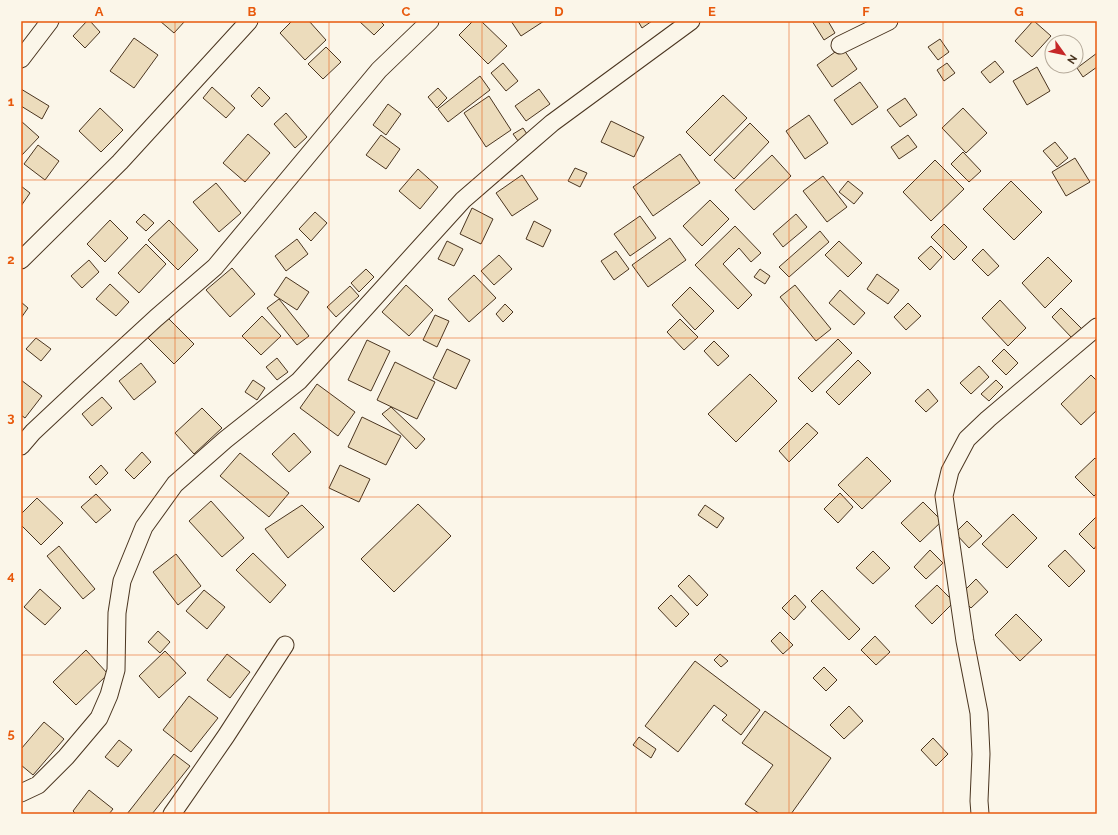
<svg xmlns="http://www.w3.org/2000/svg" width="1118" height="835" viewBox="0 0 1118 835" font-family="Raleway,sans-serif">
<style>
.building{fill:#ecdcbc;stroke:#4a3520}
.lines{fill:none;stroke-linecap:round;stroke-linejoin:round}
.minor-casing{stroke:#4a3520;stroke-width:19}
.minor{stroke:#fbf6e9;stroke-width:17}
.grid{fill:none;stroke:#e8590c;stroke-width:1;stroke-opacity:0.55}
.neatline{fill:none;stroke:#e8590c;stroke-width:1.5}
.grid-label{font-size:13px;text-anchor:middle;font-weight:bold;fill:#e8590c}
</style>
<rect width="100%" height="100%" fill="#fbf6e9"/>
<g class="building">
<polygon points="87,21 90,21 100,32 85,48 73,36"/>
<polygon points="160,21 185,21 174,33"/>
<polygon points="292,21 309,21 326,40 305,60 280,33"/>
<polygon points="359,21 380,21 384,25 374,35"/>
<polygon points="473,21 481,21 507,46 488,64 459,35"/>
<polygon points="511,21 544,21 521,36"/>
<polygon points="638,21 652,21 642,28"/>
<polygon points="812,21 828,21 835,33 824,40"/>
<polygon points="1033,21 1034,21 1051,36 1032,57 1015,41"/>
<polygon points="134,38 158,55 134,88 110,71"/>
<polygon points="940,39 949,52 938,60 928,47"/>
<polygon points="326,47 341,62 323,79 308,64"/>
<polygon points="842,47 857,69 832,87 817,65"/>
<polygon points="1097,53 1097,67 1083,77 1077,68"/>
<polygon points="995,61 1004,72 990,83 981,72"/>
<polygon points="503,63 518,81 506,91 491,73"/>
<polygon points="947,63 955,73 944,81 937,70"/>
<polygon points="1037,67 1050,91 1027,105 1013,81"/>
<polygon points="480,76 490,90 448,122 438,109"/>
<polygon points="860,82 878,107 852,125 834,100"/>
<polygon points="212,87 235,108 226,118 203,98"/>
<polygon points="259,87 270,98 262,107 251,96"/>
<polygon points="438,88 447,98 437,108 428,97"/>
<polygon points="21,89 49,106 42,119 21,106"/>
<polygon points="539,89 550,104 526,121 515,106"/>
<polygon points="723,95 747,118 710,156 686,132"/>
<polygon points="489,96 511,130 486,147 464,113"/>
<polygon points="905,98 917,115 900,127 887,110"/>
<polygon points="388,104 401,114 386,135 373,125"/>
<polygon points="100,108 123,130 101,152 79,131"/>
<polygon points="963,108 987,133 966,153 942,128"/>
<polygon points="286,113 307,137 295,148 274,124"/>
<polygon points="809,115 828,143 805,159 786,131"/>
<polygon points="21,121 39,137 21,156"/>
<polygon points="611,121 644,137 634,157 601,142"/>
<polygon points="750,123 769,142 734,179 714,160"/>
<polygon points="523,128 527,134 518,141 513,134"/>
<polygon points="248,134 270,153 245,182 223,163"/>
<polygon points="381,135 400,149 386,169 366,155"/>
<polygon points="908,135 917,147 899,159 891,147"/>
<polygon points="1055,142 1068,158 1057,167 1043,151"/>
<polygon points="38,145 59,161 45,180 24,164"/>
<polygon points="963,152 981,171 969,182 951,164"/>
<polygon points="680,154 700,183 653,216 633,187"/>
<polygon points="772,155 791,176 754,210 735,190"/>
<polygon points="1075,158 1090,182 1066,196 1052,172"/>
<polygon points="935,160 964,189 931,221 903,192"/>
<polygon points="575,168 587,173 580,187 568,181"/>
<polygon points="418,169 438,187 420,209 399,191"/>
<polygon points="522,175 538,199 512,216 496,193"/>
<polygon points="823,176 847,207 827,222 803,191"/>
<polygon points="848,181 863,193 854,204 839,192"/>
<polygon points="1011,181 1042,212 1014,240 983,209"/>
<polygon points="216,183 241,213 219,232 193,202"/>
<polygon points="21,186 30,193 21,206"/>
<polygon points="710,200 729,219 702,246 683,226"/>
<polygon points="472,208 493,219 481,244 460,234"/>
<polygon points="315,212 327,223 311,241 299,229"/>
<polygon points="144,214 154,223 146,231 136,222"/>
<polygon points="796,214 807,227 783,247 773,234"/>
<polygon points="640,216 656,238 630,256 614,234"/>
<polygon points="110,220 128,238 105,262 87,244"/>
<polygon points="169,220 198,250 178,270 148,240"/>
<polygon points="534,221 551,230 543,247 526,239"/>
<polygon points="944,224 967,247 954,260 931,237"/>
<polygon points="735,226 761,253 751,262 739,248 723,264 752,295 738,309 695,265"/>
<polygon points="820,231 829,242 789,277 779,267"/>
<polygon points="670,238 686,260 648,287 632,265"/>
<polygon points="297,239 308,254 286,271 275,256"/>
<polygon points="447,241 463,249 454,266 438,259"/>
<polygon points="839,241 862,263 848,277 825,255"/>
<polygon points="146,244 166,264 139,293 118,273"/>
<polygon points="931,246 942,257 930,270 918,258"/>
<polygon points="983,249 999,266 988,276 972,260"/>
<polygon points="616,251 629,269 614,280 601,261"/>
<polygon points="499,255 512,269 494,285 481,271"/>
<polygon points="1048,257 1072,281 1045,308 1022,283"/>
<polygon points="89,260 99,272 82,288 71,276"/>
<polygon points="232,268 255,294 230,317 206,290"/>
<polygon points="366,269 374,277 359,292 351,283"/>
<polygon points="760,269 770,276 765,284 754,277"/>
<polygon points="877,274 899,290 888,304 867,289"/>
<polygon points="474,275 496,298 469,322 448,299"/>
<polygon points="286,277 309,292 297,310 274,295"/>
<polygon points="110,284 129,302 116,316 96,299"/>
<polygon points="406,285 433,310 409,336 382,312"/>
<polygon points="795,285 831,329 816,341 780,297"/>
<polygon points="350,286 359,296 336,317 327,307"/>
<polygon points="690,287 714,311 695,330 672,305"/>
<polygon points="840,290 865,313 854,325 829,303"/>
<polygon points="279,299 309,336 297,345 267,308"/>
<polygon points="1000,300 1026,328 1008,346 982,318"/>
<polygon points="21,302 28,308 21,318"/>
<polygon points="908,303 921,316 906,330 894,317"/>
<polygon points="505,304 513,312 503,322 496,314"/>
<polygon points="1061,308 1082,329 1072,338 1052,317"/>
<polygon points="435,315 449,321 437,347 423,340"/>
<polygon points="262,316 281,336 261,355 242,336"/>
<polygon points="168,318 194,344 174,364 148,338"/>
<polygon points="680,319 698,337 684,350 667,332"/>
<polygon points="36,338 51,349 41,361 26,349"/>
<polygon points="838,339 852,353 812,392 798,378"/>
<polygon points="367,340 390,351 371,391 348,380"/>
<polygon points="714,341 729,356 718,366 704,351"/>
<polygon points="447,349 470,360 456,389 433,378"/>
<polygon points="1004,349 1018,363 1006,375 992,361"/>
<polygon points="277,358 288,372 277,380 266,367"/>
<polygon points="858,360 871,373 839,405 826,392"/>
<polygon points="395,362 435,382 417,419 377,400"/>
<polygon points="141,363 156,382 134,400 119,381"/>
<polygon points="979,366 989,377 971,394 960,383"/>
<polygon points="750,374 777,401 736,442 708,414"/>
<polygon points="1091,375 1097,381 1097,410 1081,425 1061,404"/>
<polygon points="21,380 42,396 25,418 21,415"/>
<polygon points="253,380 265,388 257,400 245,392"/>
<polygon points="996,380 1003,387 989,401 981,394"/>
<polygon points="317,384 355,412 338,436 300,408"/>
<polygon points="928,389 938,401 926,412 915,401"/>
<polygon points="102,397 112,408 92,426 82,414"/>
<polygon points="391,407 425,439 416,449 382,414"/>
<polygon points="202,408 222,428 194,454 175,433"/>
<polygon points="362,417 401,436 386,465 348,447"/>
<polygon points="807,423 818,433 789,462 779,451"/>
<polygon points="294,433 311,452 289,472 272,454"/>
<polygon points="142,452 151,462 134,479 125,470"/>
<polygon points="240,453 289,493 269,517 220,476"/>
<polygon points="867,457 891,481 862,509 838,485"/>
<polygon points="1095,458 1097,460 1097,493 1094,496 1075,477"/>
<polygon points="101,465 108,473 96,485 89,477"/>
<polygon points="340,465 370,479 359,502 329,488"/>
<polygon points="840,493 853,507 838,523 824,509"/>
<polygon points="96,494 111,510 96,523 81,507"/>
<polygon points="37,498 63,523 41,545 21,525 21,514"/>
<polygon points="211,501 244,538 222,557 189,521"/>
<polygon points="923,502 942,521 920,542 901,523"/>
<polygon points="418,504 451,536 394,592 361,559"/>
<polygon points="302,505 324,527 288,558 265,529"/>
<polygon points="705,505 724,518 717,528 698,515"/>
<polygon points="1013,514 1037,538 1007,568 982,544"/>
<polygon points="1097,516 1097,545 1094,549 1079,534"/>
<polygon points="967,521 982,536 969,548 955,533"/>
<polygon points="59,546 95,589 83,599 47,556"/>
<polygon points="930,550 943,563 926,579 914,567"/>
<polygon points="1065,550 1085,571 1069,587 1048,566"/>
<polygon points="873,551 890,568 873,584 856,568"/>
<polygon points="253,553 286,585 270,603 236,570"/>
<polygon points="176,554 201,586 178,605 153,572"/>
<polygon points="689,575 708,595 697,606 678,586"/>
<polygon points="976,579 988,592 971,608 959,596"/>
<polygon points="937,585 954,602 932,624 915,606"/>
<polygon points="40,589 61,608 45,625 24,607"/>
<polygon points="204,590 225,607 207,629 186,611"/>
<polygon points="822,590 860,629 849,640 811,601"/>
<polygon points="671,595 689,614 676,627 658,608"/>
<polygon points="795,595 806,607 794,620 782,608"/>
<polygon points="1016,614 1042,640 1020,661 995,635"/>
<polygon points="158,631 170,642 160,653 148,642"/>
<polygon points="780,632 793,645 783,654 771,641"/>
<polygon points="875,636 890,652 876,665 861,650"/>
<polygon points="86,650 108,674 76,705 53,682"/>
<polygon points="165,651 186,673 159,698 139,676"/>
<polygon points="227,654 250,672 230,698 207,680"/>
<polygon points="720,654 728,661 721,667 714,660"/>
<polygon points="695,661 760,710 741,735 722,720 727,715 714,705 678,752 645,726"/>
<polygon points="824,667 837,680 826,691 813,678"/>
<polygon points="189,696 218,718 191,752 163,730"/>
<polygon points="849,706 863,721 844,739 830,725"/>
<polygon points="765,711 831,758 791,814 760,814 745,804 773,765 742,743"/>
<polygon points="44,722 64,739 33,775 21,765 21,749"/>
<polygon points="639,737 656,749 651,758 633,745"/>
<polygon points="933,738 948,754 936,766 921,750"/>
<polygon points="119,740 132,750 118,767 105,757"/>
<polygon points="174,754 190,766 152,814 127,814"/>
<polygon points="89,790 113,809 109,814 76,814 73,811"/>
</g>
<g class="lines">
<g class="minor-casing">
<g id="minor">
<polyline points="840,45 889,21"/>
<polyline points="21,59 50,21"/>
<polyline points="21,260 120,162 249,21"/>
<polyline points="21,446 33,432 81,387 156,318 215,267 379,70 430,21"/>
<polyline points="21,793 38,785 66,757 99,718 109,695 116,670 117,613 122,581 144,527 175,484 225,440 299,381 463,200 552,123 691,21"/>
<polyline points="172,814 226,736 285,645"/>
<polyline points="980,814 979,801 981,754 979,713 965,641 944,496 950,471 967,439 988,419 1097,327"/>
</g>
</g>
<use href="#minor" class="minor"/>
</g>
<path class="grid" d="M175,21V814M329,21V814M482,21V814M636,21V814M789,21V814M943,21V814M21,180H1097M21,338H1097M21,497H1097M21,655H1097"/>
<rect width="1118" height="835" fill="none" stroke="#fbf6e9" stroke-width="44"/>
<g transform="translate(1064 54) rotate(123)"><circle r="19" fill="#fbf6e9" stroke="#b4a999"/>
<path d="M0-3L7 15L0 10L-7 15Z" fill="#c62828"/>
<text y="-6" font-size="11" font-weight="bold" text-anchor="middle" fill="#4a3520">N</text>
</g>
<rect x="22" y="22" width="1074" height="791" class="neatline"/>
<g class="grid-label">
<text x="99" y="16">A</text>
<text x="252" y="16">B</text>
<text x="406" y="16">C</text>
<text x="559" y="16">D</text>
<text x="712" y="16">E</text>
<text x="866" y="16">F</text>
<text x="1019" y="16">G</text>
<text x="11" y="106">1</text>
<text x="11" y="264">2</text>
<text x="11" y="422">3</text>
<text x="11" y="580">4</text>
<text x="11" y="738">5</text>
</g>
</svg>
